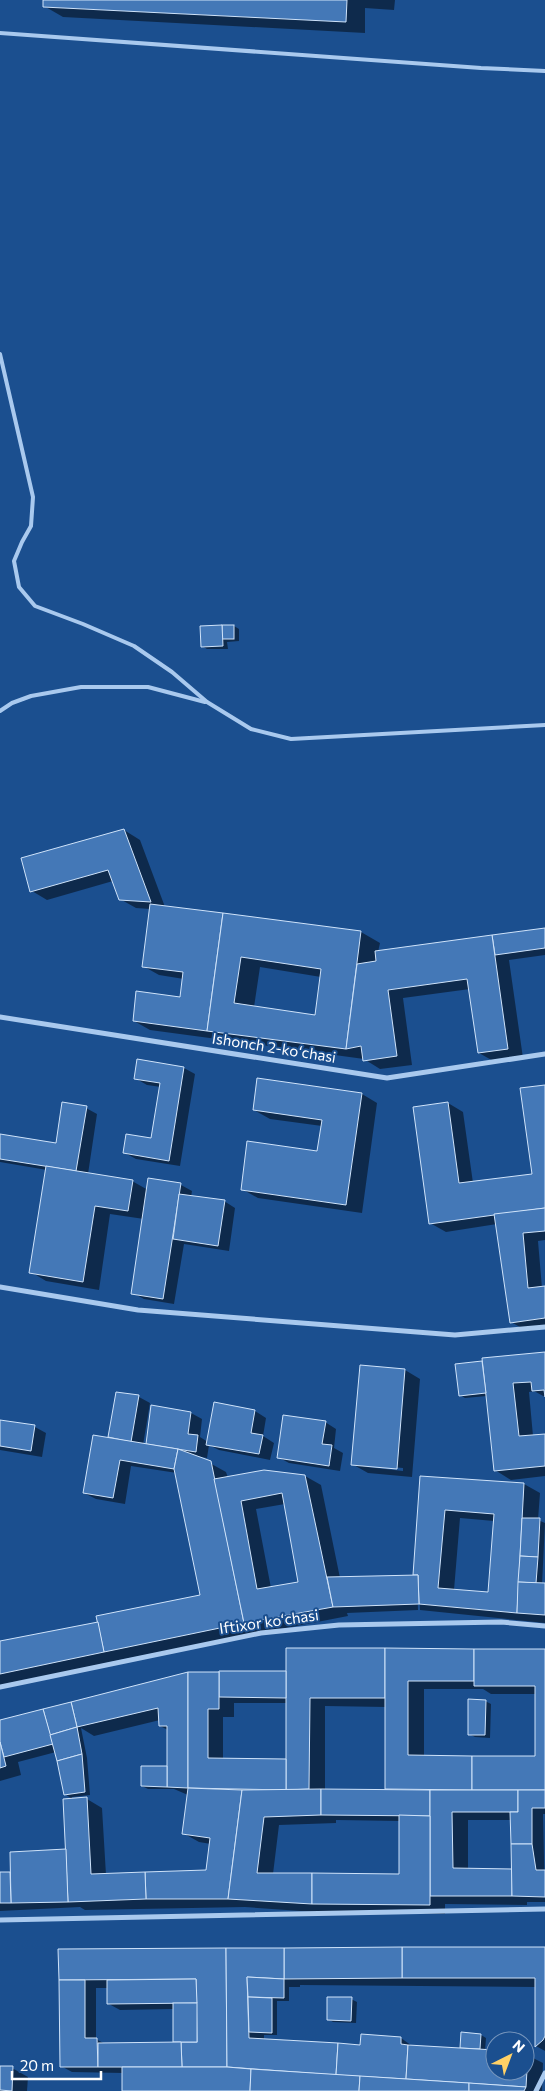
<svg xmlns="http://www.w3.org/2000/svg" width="545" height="2091" viewBox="0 0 545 2091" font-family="Commissioner,sans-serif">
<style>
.shadow{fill:#0007;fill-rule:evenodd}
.building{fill:#4478b7;stroke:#cfe3fa;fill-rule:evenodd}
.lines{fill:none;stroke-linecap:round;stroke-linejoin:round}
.lane{stroke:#a9c9ee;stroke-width:4}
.street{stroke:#a9c9ee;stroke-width:5}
.labels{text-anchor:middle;stroke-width:4;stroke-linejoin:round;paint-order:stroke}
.street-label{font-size:15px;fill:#fff;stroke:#1b4f8f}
</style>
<rect width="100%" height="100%" fill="#1b4f8f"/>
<g class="shadow">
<polygon points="44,0 395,0 394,10 365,8 365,33 63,17 44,6"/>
<polygon points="234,626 239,629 239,641 227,642 228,649 207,649 202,646"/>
<path d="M124,830L140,840L165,907L361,932L380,943L378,952L545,929V955L509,960L523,1058L495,1062L479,1053L470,989L403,998L412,1065L380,1069L364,1059L150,1030L134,1021L181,998L184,979L159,975L143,966L150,909L136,908L120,899L113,881L47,900L32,891ZM260,967L321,977L316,1016L254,1007Z"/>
<polygon points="184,1068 195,1074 180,1166 136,1159 125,1153 152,1140 161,1087 147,1085 135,1078"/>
<polygon points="545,1086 545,1240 538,1241 542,1288 545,1287 545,1328 527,1331 511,1322 497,1224 446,1232 430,1223 448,1103 463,1112 473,1183 533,1175"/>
<polygon points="362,1094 377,1103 362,1213 258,1198 242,1189 319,1153 322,1126 270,1119 254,1110"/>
<polygon points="86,1108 97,1114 88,1174 132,1181 148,1190 181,1185 192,1191 191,1197 224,1201 235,1208 229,1251 184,1244 174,1304 144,1299 133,1293 144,1219 110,1214 99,1290 46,1281 31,1272 47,1170 0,1162 0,1135 57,1144"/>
<polygon points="545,1353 545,1397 534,1391 529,1392 533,1436 545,1435 545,1476 511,1480 495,1470 487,1396 465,1398 460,1395 457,1365"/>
<path d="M405,1370L420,1379L412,1477L368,1473L352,1464ZM367,1465L403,1468V1471L367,1467Z"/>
<path d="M117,1393L139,1397L150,1403L143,1445L147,1446L152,1407L191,1413L202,1419L200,1437L208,1442L215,1404L255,1411L266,1418L263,1436L274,1443L270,1460L219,1450L209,1445L207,1458L197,1456L226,1472L228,1478L305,1476L321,1485L340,1578L415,1576L421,1478L524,1484L540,1493L538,1520L545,1523L542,1585H545V1623L420,1610L419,1581H417L418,1610L347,1613L348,1616L120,1660L0,1686V1642L99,1623L201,1596L177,1473L131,1466L125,1504L96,1499L84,1493L109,1439ZM285,1504L300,1583L271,1588L256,1509ZM460,1518L494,1521L489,1593L454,1590Z"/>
<polygon points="0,1421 35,1427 46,1433 42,1457 0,1450"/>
<polygon points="325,1422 336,1429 334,1448 343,1453 340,1471 289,1463 278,1457"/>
<path d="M545,1651V1814H543L545,1902H527V1905L445,1904V1914L329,1913L245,1907L85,1910L80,1907L0,1911V1873L12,1874L67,1851L87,1799L102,1808L106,1875L207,1872L211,1844L199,1842L183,1833L188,1795L174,1789H148L142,1786L168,1767V1730L160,1726V1720L94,1736L81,1728L87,1758L90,1795L72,1797V1799L65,1794L56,1752L18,1762L21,1775L0,1781V1722L286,1673ZM424,1689H483L491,1694H536V1758L424,1757ZM234,1703H287V1760H223V1717H234ZM325,1706L386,1707V1789L390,1791L325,1790ZM336,1820L400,1821L401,1875L273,1874L279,1825L336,1823ZM468,1820H512V1870L468,1869Z"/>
<polygon points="485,1701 491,1704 490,1738 475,1737 469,1734"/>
<path d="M545,1948V2051L536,2046V1987L300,1985V1987H289V2001H277V2035H264V2040L362,2046V2035L401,2038L412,2046L466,2050L462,2047L481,2035L486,2038L485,2051L495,2052V2071H525V2054L543,2063L542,2091H123V2073L72,2072L61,2066L60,1980ZM96,1988H109V2004L120,2010L174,2009V2043L105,2044L96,2039Z"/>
<polygon points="351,1999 357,2002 356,2023 333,2022 328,2019"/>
<polygon points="0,2067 12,2068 28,2077 27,2091 0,2091"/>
</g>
<g class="building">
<polygon points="43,0 347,0 346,22 43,7"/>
<rect x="222" y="625" width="12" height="14"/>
<polygon points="222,625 223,646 201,647 200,626"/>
<polygon points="124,829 151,902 119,900 108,870 30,892 21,858"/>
<polygon points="150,904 223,913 207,1031 133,1021 136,991 180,997 183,972 142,967"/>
<path d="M223,913L361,931L346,1049L207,1031ZM241,957L321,969L315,1015L234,1003Z"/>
<polygon points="545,928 545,948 495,955 492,935"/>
<polygon points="492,935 508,1049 478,1053 467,979 388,990 397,1056 363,1061 361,1046 346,1049 357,964 376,961 375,951"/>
<polygon points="137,1059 184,1067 169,1161 123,1153 126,1134 151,1138 160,1083 134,1079"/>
<polygon points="257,1078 362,1093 346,1205 241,1190 247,1141 317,1151 322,1120 253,1110"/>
<polygon points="545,1085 545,1208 429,1224 413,1107 448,1102 459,1183 532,1174 520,1088"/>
<polygon points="62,1102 87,1106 76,1171 0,1159 0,1134 56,1143"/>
<polygon points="46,1166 133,1180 128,1211 95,1206 83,1282 29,1273"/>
<polygon points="148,1178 181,1183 163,1299 131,1294"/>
<polygon points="179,1194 225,1200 218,1246 173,1239"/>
<polygon points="545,1208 545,1231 523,1233 528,1288 545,1286 545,1318 510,1323 494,1214"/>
<polygon points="545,1352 545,1397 544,1390 532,1391 531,1382 513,1383 519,1436 545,1434 545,1466 494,1471 482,1358"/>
<polygon points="482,1361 486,1393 459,1396 455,1364"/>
<polygon points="360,1365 405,1369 397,1469 351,1465"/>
<polygon points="116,1392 139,1395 131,1442 108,1437"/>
<polygon points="214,1402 255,1410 251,1433 263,1435 259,1454 206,1445"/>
<polygon points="151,1405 191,1412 188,1434 198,1435 196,1452 146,1444"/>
<polygon points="283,1415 326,1421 322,1444 332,1445 329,1466 277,1458"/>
<polygon points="0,1420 35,1425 31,1451 0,1446"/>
<polygon points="93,1435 178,1449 174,1469 120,1460 113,1498 83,1493"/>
<polygon points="178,1449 211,1461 244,1623 104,1652 96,1616 200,1595 174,1469"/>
<path d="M264,1470L305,1475L333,1607L244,1623L214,1479ZM282,1493L298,1582L257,1589L241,1501Z"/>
<path d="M420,1476L524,1483L517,1613L419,1604L418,1575H413ZM445,1510L494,1514L488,1592L438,1588Z"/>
<polygon points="522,1518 540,1518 538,1557 520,1556"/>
<polygon points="520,1556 538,1557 536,1583 518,1582"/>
<polygon points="418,1575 419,1604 333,1607 327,1577"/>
<polygon points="518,1582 545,1583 545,1615 517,1613"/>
<polygon points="98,1622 104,1652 0,1674 0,1641"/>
<polygon points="286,1648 385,1648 385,1698 310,1698 309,1789 286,1790"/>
<polygon points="385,1648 474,1649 474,1681 408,1681 408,1755 472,1756 472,1790 385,1789"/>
<polygon points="474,1649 545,1649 545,1790 472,1790 472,1756 535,1756 535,1686 474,1686"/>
<polygon points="219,1671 286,1671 286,1698 219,1697"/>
<polygon points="188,1672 188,1788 167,1787 167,1726 159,1726 158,1708 77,1727 71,1702"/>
<polygon points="188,1672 219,1672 219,1709 208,1709 208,1758 286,1759 286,1790 188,1788"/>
<polygon points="468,1699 486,1700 485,1735 468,1735"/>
<polygon points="71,1702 77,1727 50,1735 43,1709"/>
<polygon points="43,1709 53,1744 4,1757 0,1742 0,1720"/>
<polygon points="77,1727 82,1754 57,1761 50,1735"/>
<polygon points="0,1742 6,1766 0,1768"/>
<polygon points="82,1754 85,1792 64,1795 57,1761"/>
<polygon points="141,1766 167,1766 167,1787 141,1786"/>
<polygon points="188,1788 242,1790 228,1899 146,1899 145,1872 206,1870 210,1838 182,1834"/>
<polygon points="321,1789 321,1815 264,1817 257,1873 312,1873 312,1904 228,1899 242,1790"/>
<polygon points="321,1789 430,1790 430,1816 321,1815"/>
<polygon points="430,1790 518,1790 518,1812 452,1812 453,1868 512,1869 512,1896 430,1896"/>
<polygon points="518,1790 545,1790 545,1808 532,1808 532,1844 511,1844 510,1812 518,1812"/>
<polygon points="87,1797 91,1874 145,1872 146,1899 68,1902 63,1799"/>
<polygon points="399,1815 430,1816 430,1905 312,1904 312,1873 399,1874"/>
<polygon points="511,1844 532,1844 536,1870 545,1870 545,1897 512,1896"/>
<polygon points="66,1849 68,1902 11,1903 10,1852"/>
<polygon points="0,1872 10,1872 11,1903 0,1903"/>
<polygon points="402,1947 545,1947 545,2036 543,2040 535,2047 535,1978 402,1978"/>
<polygon points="402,1947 402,1978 284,1979 284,1948"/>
<polygon points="226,1948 227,2067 182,2067 181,2042 197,2042 196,1979 59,1980 58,1949"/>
<polygon points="226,1948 284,1948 284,1979 247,1977 249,2038 338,2043 336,2075 227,2067"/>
<polygon points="247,1977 284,1979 284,1998 248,1997"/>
<polygon points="196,1979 197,2003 107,2004 107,1980"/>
<polygon points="59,1980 85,1980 85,2038 97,2038 98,2067 60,2067"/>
<polygon points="248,1997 272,1998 272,2033 249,2032"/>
<polygon points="327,1997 352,1997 351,2021 327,2020"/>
<rect x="173" y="2003" width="24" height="39"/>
<polygon points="461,2032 481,2034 480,2049 460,2048"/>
<polygon points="361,2034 401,2037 401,2044 408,2045 406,2079 336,2075 338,2043 360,2045"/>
<polygon points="181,2042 182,2067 98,2067 98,2043"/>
<polygon points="408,2045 495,2050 495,2071 525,2071 525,2052 528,2053 526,2087 406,2079"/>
<polygon points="0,2066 13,2066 12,2091 0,2090"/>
<polygon points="122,2067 227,2067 251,2069 250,2091 122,2091"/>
<polygon points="251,2069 360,2076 359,2091 250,2091"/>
<polygon points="360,2076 469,2083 469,2091 359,2091"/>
<polygon points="469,2083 526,2087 524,2091 469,2091"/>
</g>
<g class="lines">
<g class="lane">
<polyline points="0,33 481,68 545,71"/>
<polyline points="0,354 33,497 31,526 22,542 14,561 19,587 35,606 83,624 134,646 172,672 207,702 251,729 291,739 545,725"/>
<polyline points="0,711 12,703 31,696 81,687 148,687 205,702"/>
</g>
<g class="street">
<polyline points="0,1017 387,1078 545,1054"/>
<polyline points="0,1287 138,1310 455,1335 545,1327"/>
<polyline points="0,1687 261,1633 339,1625 501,1622 545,1626"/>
<polyline points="0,1920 545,1909"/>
<polyline points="536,2091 545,2073"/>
</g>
</g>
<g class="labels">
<g class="street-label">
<text transform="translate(274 1048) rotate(9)" y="5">Ishonch 2-koʻchasi</text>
<text transform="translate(269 1622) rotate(-8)" y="5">Iftixor koʻchasi</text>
</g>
</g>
<g transform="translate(510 2056) rotate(42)"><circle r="24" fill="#1b4f8f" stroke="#7695bc"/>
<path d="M0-4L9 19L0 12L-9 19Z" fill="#ffd166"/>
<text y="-8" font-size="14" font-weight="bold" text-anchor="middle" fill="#ffffff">N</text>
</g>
<path d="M12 2071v8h89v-8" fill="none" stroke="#ffffff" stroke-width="2.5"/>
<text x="20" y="2071" font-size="15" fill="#ffffff" stroke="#1b4f8f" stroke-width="4" paint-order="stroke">20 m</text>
</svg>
